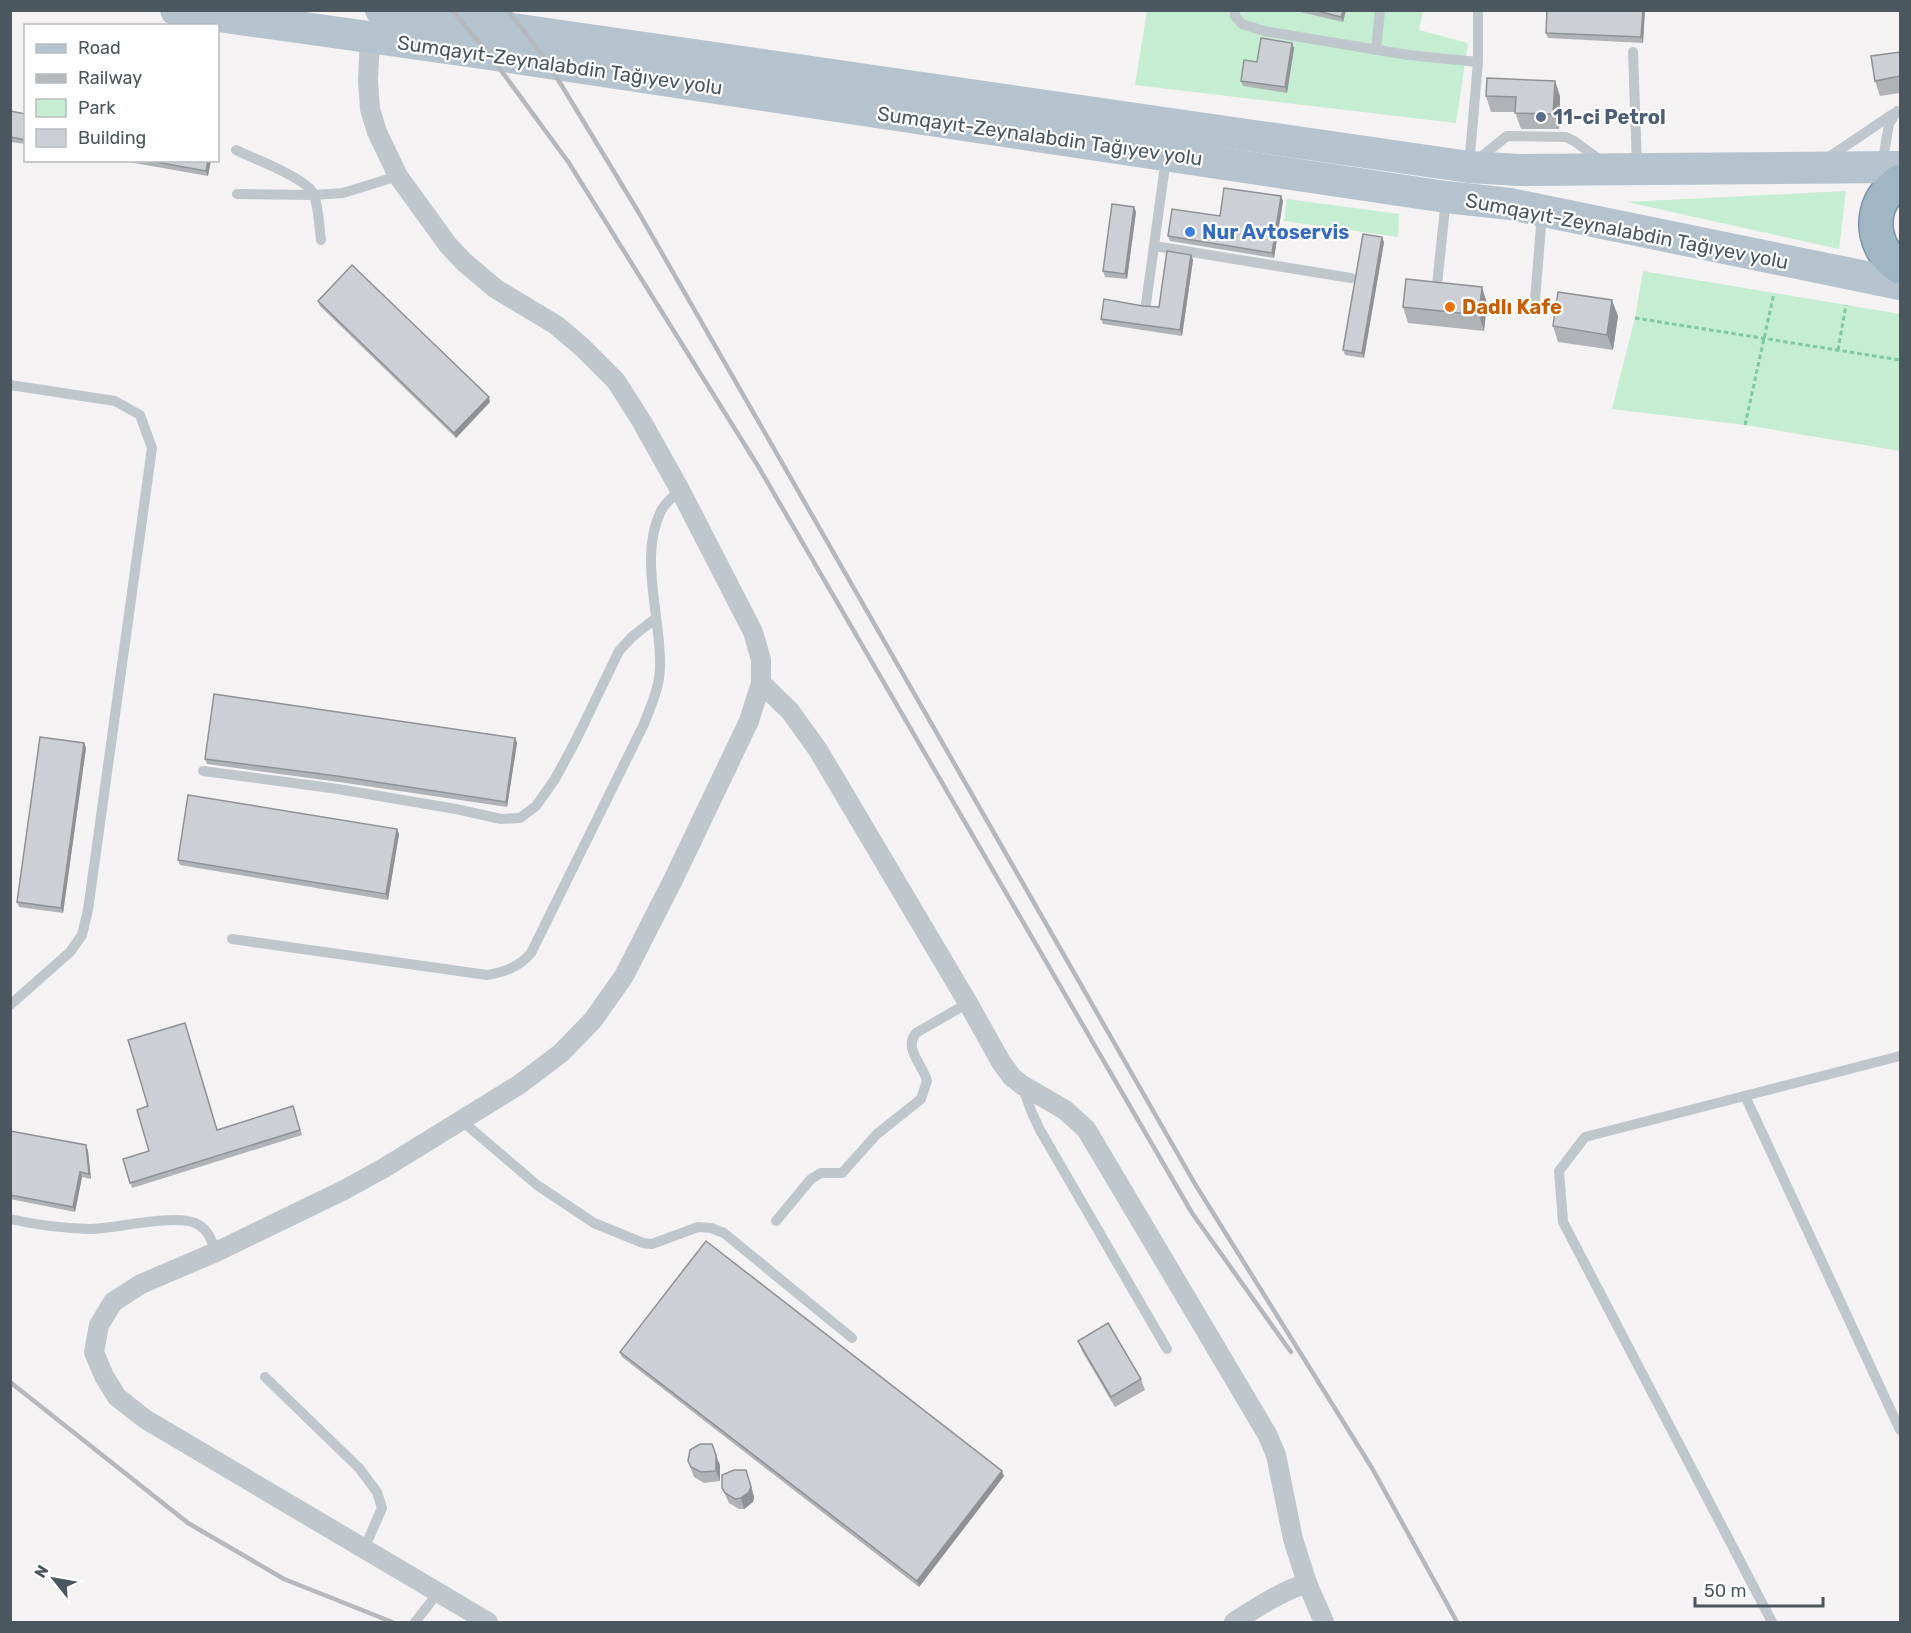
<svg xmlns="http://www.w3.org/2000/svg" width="1911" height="1633" viewBox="0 0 1911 1633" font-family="Rubik,sans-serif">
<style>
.green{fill:#c5edd1}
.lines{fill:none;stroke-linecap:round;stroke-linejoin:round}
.trunk-casing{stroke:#7993a8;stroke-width:36}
.path{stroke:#7fc99f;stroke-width:3;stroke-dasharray:4.5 3;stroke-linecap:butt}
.service{stroke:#bfc7cd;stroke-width:10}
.minor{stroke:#bfc7cd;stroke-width:20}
.primary{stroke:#b4c3ce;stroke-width:32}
.trunk{stroke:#a1b6c5;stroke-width:33}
.rail{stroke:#b5b8bc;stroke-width:4.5}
.wall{fill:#afb3b6}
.shaded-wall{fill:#8f9294}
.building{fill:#ccd0d4;stroke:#8f9294;stroke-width:1.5}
.service-dot{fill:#5c6f8a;stroke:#fff;stroke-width:2}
.shop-dot{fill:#3f7fe0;stroke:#fff;stroke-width:2}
.food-dot{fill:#e8710a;stroke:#fff;stroke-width:2}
.labels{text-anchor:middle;stroke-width:4.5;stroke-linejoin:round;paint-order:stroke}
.street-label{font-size:20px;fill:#4b575e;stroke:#fff}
.service-label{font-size:20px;font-weight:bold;fill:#4e5e75;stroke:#fff;text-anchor:start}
.shop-label{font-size:20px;font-weight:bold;fill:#366cbe;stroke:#fff;text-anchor:start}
.food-label{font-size:20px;font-weight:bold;fill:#c56008;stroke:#fff;text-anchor:start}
</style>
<rect width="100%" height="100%" fill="#f4f2f2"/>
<g class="green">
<polygon points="1147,11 1423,11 1419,30 1468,43 1456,123 1135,85"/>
<polygon points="1846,191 1839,249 1627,202"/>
<polygon points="1287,199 1399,214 1398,237 1284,221"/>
<polygon points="1643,271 1900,314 1900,451 1745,425 1612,409 1635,318"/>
</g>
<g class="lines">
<g class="trunk-casing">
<path id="trunk" d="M1900,181C1896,185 1890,189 1886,194C1868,217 1875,252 1900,267"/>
</g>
<g class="path">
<polyline points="1635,318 1900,360"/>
<polyline points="1838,350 1846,305"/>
<polyline points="1745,425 1774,293"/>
</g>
<g class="service">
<polyline points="1235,10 1235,16 1242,24 1264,31 1408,55 1478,62"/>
<polyline points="1376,50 1380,10"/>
<polyline points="1633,52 1637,166"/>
<path d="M236,150C252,158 306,178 313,193C319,207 319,225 321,240"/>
<polyline points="1826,159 1893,114"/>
<polyline points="1476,161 1507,136 1566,137 1574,141 1603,162"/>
<polyline points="1882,165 1889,124 1897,111"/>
<polyline points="1469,166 1478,62 1478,10"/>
<polyline points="237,194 314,195 343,193 398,176"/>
<polyline points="1154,246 1351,278"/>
<polyline points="1437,285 1446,198"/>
<polyline points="1535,300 1542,214"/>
<polyline points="1146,304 1166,158"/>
<polyline points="10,385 115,401 140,415 152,448 88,910 82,935 70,952 10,1005"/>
<polyline points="203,771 338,789 456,809 501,819 520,818 536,806 555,779 575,742 619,651 632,637 656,618"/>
<path d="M232,939L487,975C505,972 519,967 531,953L644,724C652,703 661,684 660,662C660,614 639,555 661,511C665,503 674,496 680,490"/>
<polyline points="1022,1086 1032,1113 1040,1130 1167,1349"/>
<polyline points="1745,1096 1900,1430"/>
<polyline points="462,1121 537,1185 594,1223 643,1243 652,1244 698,1227 711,1228 724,1233 852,1338"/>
<path d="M10,1219C36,1225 63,1228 89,1229C115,1229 179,1212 199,1225C209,1231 212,1242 216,1252"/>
<path d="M776,1221L811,1179L821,1173H842L877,1134L921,1099L927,1081C923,1065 903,1048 916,1033L968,1003"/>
<polyline points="265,1377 359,1468 377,1492 382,1508 364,1549"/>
<polyline points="415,1622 438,1593"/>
<polyline points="1772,1622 1563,1222 1559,1171 1585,1137 1900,1056"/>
</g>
<g class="minor">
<polyline points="370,38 368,81 370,109 377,132 398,176 448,245 464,262 496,289 556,325 582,347 616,381 642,422 680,490 753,632 761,660 761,683 749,721 674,878 624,976 593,1020 561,1053 520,1084 384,1168 344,1190 216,1252 141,1284 113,1302 99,1325 94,1352 104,1376 117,1397 145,1419 488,1622"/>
<polyline points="761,683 790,711 818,750 968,1003 1001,1062 1012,1077 1022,1085 1065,1110 1086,1129 1095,1144 1267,1434 1276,1455 1293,1539 1307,1583 1324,1622"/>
<path d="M1234,1622C1258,1607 1280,1592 1307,1583"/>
</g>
<g class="primary">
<polyline points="176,10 489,54 1446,197 1510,204 1900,284"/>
<polyline points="381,10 1469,167 1519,170 1900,167"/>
</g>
<use href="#trunk" class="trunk"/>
<g class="rail">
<polyline points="452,10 489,54 569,163 758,466 1192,1213 1291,1352"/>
<polyline points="508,10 548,63 639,213 1195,1184 1372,1468 1457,1622"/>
<polyline points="10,1382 188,1523 284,1579 392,1622"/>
</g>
</g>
<g class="wall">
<polygon points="1292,10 1346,10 1343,22"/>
<polygon points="1547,10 1645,10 1643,43 1548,38 1546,33"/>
<polygon points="1294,48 1287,93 1243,86 1241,81 1257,62"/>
<polygon points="1900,52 1900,93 1880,96 1875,81"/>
<polygon points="1486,96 1560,96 1559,129 1521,129 1515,112 1491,112"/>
<polygon points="10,111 26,114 26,144 10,142"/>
<polygon points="117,160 211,160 208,176"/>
<polygon points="1281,196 1283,201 1274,258 1170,241 1168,236 1220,216"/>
<polygon points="1134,207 1136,212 1127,279 1105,277 1103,271"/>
<polygon points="1384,242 1364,358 1345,355 1343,350"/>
<polygon points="1191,255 1193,260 1182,336 1103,324 1101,319 1143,306 1159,307"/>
<polygon points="318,301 490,402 456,438 320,306"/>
<polygon points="1487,303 1484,331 1408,323 1403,307"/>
<polygon points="1618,316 1613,350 1558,342 1553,326"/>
<polygon points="515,738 517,743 507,807 339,782 207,764 205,759"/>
<polygon points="84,743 86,748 63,913 19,907 17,902"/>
<polygon points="397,829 399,834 388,900 180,865 178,860"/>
<polygon points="293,1106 302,1135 132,1188 123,1159"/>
<polygon points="10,1131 86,1145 88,1151 91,1179 82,1177 75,1212 10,1199"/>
<polygon points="1078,1341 1141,1379 1145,1390 1115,1407 1082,1351"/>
<polygon points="620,1352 1004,1476 919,1587 622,1357"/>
<polygon points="688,1461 720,1465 720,1481 704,1483 694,1477"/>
<polygon points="750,1481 754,1497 753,1502 744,1509 739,1509 729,1503 722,1488"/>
</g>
<g class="shaded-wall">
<polygon points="1343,10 1346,10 1343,22 1341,17"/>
<polygon points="1643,10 1645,10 1643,43 1641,37"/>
<polygon points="1292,43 1294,48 1287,93 1285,87"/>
<polygon points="1555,81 1560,96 1559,129 1553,114"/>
<polygon points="208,160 211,160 208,176 206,171"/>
<polygon points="1281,196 1283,201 1274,258 1272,253"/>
<polygon points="1134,207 1136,212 1127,279 1125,274"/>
<polygon points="1382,237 1384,242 1364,358 1362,353"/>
<polygon points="1191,255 1193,260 1182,336 1180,330"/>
<polygon points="1482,287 1487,303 1484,331 1479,315"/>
<polygon points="1612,300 1618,316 1613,350 1607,335"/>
<polygon points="489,397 490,402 456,438 454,433"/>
<polygon points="515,738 517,743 507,807 506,802"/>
<polygon points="84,743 86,748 63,913 61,908"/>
<polygon points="397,829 399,834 388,900 386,894"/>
<polygon points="86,1145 88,1151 91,1179 89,1174"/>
<polygon points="80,1172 82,1177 75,1212 73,1207"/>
<polygon points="716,1455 720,1465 720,1481 716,1471"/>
<polygon points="746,1470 754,1497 753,1502 744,1509 741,1498"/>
<polygon points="1002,1471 1004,1476 919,1587 917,1581"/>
</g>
<g class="building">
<polygon points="1314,10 1343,10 1341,17"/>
<polygon points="1547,10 1643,10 1641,37 1546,33"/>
<polygon points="1261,38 1292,43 1285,87 1241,81 1244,60 1257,62"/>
<polygon points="1900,52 1900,76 1875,81 1871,56"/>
<polygon points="1487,78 1555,81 1553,114 1515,113 1516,97 1486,96"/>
<polygon points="10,111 26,114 26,140 10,137"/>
<polygon points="145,160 208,160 206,171"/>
<polygon points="1224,188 1281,196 1272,253 1168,236 1172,209 1220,216"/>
<polygon points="1112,204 1134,207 1125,274 1103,271"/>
<polygon points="1363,234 1382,237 1362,353 1343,350"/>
<polygon points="1167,251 1191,255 1180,330 1101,319 1104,299 1143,306 1159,307"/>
<polygon points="352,265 489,397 454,433 318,301"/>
<polygon points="1406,279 1482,287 1479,315 1403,307"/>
<polygon points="1558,292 1612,300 1607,335 1553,326"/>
<polygon points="214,694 515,738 506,802 337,776 205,759"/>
<polygon points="40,737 84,743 61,908 17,902"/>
<polygon points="188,795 397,829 386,894 178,860"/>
<polygon points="185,1023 217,1130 293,1106 300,1130 130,1183 123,1159 149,1151 137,1110 148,1106 128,1040"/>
<polygon points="10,1131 86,1145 89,1174 80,1172 73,1207 10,1195"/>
<polygon points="706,1241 1002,1471 917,1581 620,1352"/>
<polygon points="1108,1323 1141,1379 1111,1397 1078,1341"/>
<polygon points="700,1444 712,1444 716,1455 716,1471 701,1472 691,1467 688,1461 690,1450"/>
<polygon points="734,1470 746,1470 751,1487 749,1492 741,1498 735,1499 725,1493 722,1488 722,1475"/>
</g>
<circle class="service-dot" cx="1541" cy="117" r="6"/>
<circle class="shop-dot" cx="1190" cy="232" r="6"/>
<circle class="food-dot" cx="1450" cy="307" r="6"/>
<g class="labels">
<g class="street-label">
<text transform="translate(560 65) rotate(8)" y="7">Sumqayıt-Zeynalabdin Tağıyev yolu</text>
<text transform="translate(1040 136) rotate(8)" y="7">Sumqayıt-Zeynalabdin Tağıyev yolu</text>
<text transform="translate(1627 231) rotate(11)" y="7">Sumqayıt-Zeynalabdin Tağıyev yolu</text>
</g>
<g class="service-label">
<text x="1553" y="124">11-ci Petrol</text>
</g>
<g class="shop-label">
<text x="1202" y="239">Nur Avtoservis</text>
</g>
<g class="food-label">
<text x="1462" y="314">Dadlı Kafe</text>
</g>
</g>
<rect width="1911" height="1633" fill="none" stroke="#4b575e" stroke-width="24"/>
<rect x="24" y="24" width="195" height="138" fill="#ffffff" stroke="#b7bcbf" stroke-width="1.5"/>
<rect x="36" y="44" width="30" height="9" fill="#b4c3ce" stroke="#b7bcbf" stroke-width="1.5"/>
<text x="78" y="54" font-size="18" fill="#4b575e">Road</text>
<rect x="36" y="74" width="30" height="9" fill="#b5b8bc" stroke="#b7bcbf" stroke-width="1.5"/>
<text x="78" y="84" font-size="18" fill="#4b575e">Railway</text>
<rect x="36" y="99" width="30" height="18" fill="#c5edd1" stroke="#b7bcbf" stroke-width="1.5"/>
<text x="78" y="114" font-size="18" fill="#4b575e">Park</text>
<rect x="36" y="129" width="30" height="18" fill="#ccd0d4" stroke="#b7bcbf" stroke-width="1.5"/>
<text x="78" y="144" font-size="18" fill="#4b575e">Building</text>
<g transform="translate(54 1579) rotate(301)" stroke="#ffffff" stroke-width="4.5" paint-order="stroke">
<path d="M0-4.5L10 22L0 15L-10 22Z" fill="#4b575e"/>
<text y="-9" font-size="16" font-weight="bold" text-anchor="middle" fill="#4b575e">N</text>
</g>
<path d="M1695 1597v9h128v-9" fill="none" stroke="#4b575e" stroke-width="3"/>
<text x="1704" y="1597" font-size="18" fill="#4b575e" stroke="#ffffff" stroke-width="4.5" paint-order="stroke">50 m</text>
</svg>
